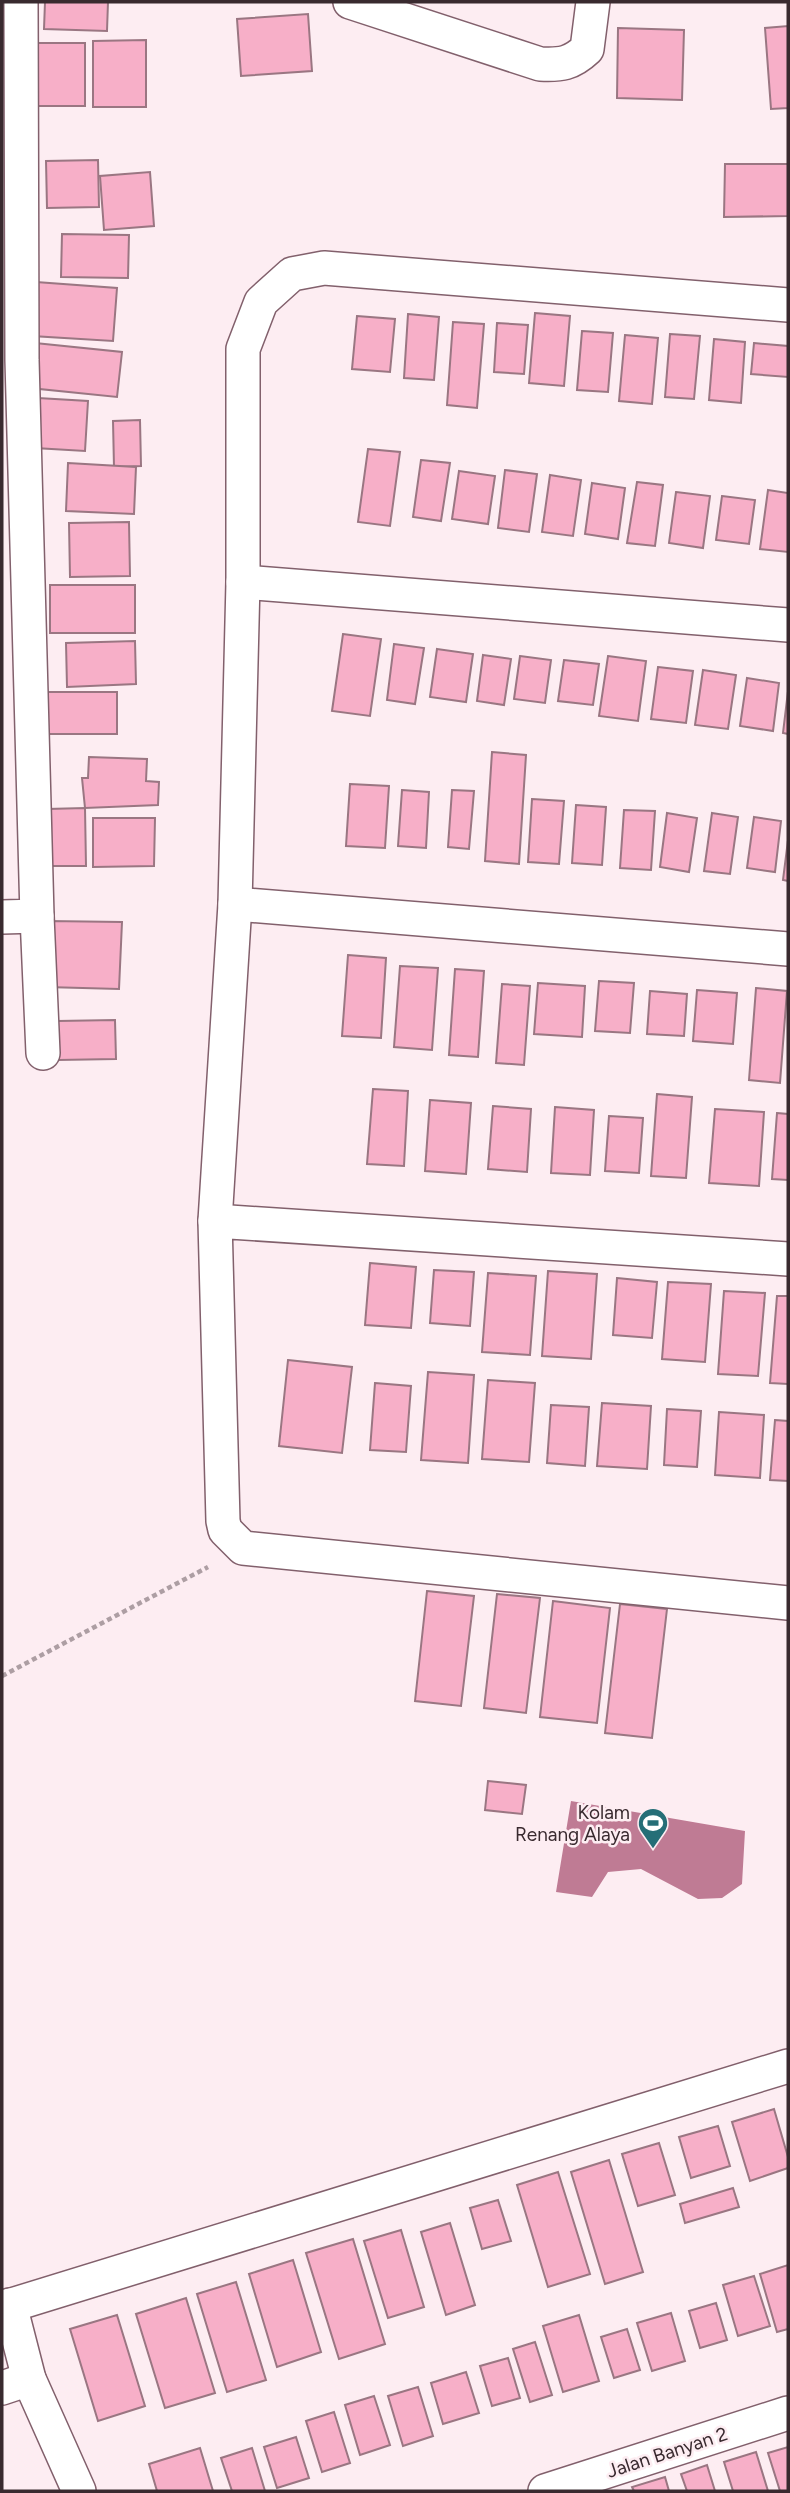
<svg xmlns="http://www.w3.org/2000/svg" width="790" height="2493" viewBox="0 0 790 2493" font-family="Figtree,sans-serif">
<style>
.water{fill:#bf7b94}
.building{fill:#f7afc8;stroke:#9a7682;stroke-width:2}
.lines{fill:none;stroke-linecap:round;stroke-linejoin:round}
.minor-casing{stroke:#82606c;stroke-width:36}
.path{stroke:#ad9ea3;stroke-width:4.5;stroke-dasharray:5 3.5;stroke-linecap:butt}
.minor{stroke:#fff;stroke-width:33}
.labels{text-anchor:middle;stroke-width:5;stroke-linejoin:round;paint-order:stroke}
.poi-label{font-size:19px;fill:#392a2f;stroke:#fdedf2;text-anchor:end}
.street-label{font-size:19px;fill:#392a2f;stroke:#fdedf2}
</style>
<rect width="100%" height="100%" fill="#fdedf2"/>
<polygon class="water" points="571,1801 745,1831 742,1884 722,1898 698,1899 641,1869 608,1872 592,1897 556,1892"/>
<g class="building">
<polygon points="45,2 108,2 107,31 44,29"/>
<polygon points="308,14 312,71 241,76 237,19"/>
<polygon points="788,26 788,108 771,109 765,28"/>
<polygon points="618,28 684,30 682,100 617,98"/>
<polygon points="146,40 146,107 93,107 93,41"/>
<rect x="34" y="43" width="51" height="63"/>
<polygon points="98,160 99,207 47,208 46,161"/>
<polygon points="725,164 788,164 788,216 724,217"/>
<polygon points="150,172 154,226 104,230 100,176"/>
<polygon points="62,234 129,235 128,278 61,277"/>
<polygon points="36,282 117,288 113,341 32,336"/>
<polygon points="535,313 570,316 564,386 529,383"/>
<polygon points="408,314 439,317 434,380 404,378"/>
<polygon points="357,316 395,319 390,372 352,369"/>
<polygon points="453,322 484,324 477,408 447,405"/>
<polygon points="497,323 528,325 524,374 494,372"/>
<polygon points="582,331 613,333 608,392 577,390"/>
<polygon points="670,334 700,336 694,399 665,397"/>
<polygon points="625,335 658,338 652,404 619,401"/>
<polygon points="714,339 745,342 741,403 709,400"/>
<polygon points="35,343 122,352 117,397 30,388"/>
<polygon points="754,343 788,346 788,377 751,374"/>
<polygon points="38,398 88,401 85,451 35,448"/>
<polygon points="140,420 141,466 114,467 113,421"/>
<polygon points="368,449 400,452 390,526 358,522"/>
<polygon points="421,460 450,463 441,521 413,517"/>
<polygon points="68,463 136,467 134,514 66,511"/>
<polygon points="505,470 537,474 529,532 498,528"/>
<polygon points="459,471 495,476 488,524 452,519"/>
<polygon points="550,475 581,480 573,536 542,532"/>
<polygon points="637,482 663,485 655,546 627,543"/>
<polygon points="592,483 625,488 618,539 585,534"/>
<polygon points="768,490 788,493 788,552 760,549"/>
<polygon points="676,492 710,496 703,548 669,543"/>
<polygon points="722,496 755,500 749,544 716,540"/>
<polygon points="129,522 130,576 70,577 69,523"/>
<rect x="50" y="585" width="85" height="48"/>
<polygon points="343,634 381,639 370,716 332,711"/>
<polygon points="135,641 136,684 67,687 66,643"/>
<polygon points="394,644 424,648 415,704 387,700"/>
<polygon points="437,649 473,654 466,702 430,697"/>
<polygon points="483,655 511,659 504,705 477,701"/>
<polygon points="520,656 551,660 545,703 514,699"/>
<polygon points="608,656 646,661 638,721 599,716"/>
<polygon points="564,660 599,664 593,705 558,701"/>
<polygon points="658,667 693,671 686,723 651,719"/>
<polygon points="703,670 736,675 728,729 695,725"/>
<polygon points="747,678 779,683 773,731 740,726"/>
<polygon points="788,691 788,734 783,733"/>
<rect x="45" y="692" width="72" height="42"/>
<polygon points="492,752 526,755 519,864 485,861"/>
<polygon points="89,757 147,759 146,781 159,782 158,805 85,808 82,778 88,778"/>
<polygon points="350,784 389,786 385,848 346,846"/>
<polygon points="402,790 429,792 426,848 398,846"/>
<polygon points="452,790 474,791 469,849 448,847"/>
<polygon points="532,799 564,801 559,864 528,862"/>
<polygon points="576,805 606,807 602,865 572,863"/>
<polygon points="85,808 86,866 48,866 47,809"/>
<polygon points="624,810 655,811 651,870 620,868"/>
<polygon points="667,813 697,818 689,872 660,867"/>
<polygon points="712,813 738,817 730,874 704,871"/>
<polygon points="754,817 781,821 775,872 747,868"/>
<polygon points="93,818 155,818 154,866 93,867"/>
<polygon points="788,840 788,881 783,880"/>
<polygon points="48,921 122,922 119,989 46,987"/>
<polygon points="348,955 386,958 381,1038 342,1036"/>
<polygon points="400,966 438,968 432,1050 394,1047"/>
<polygon points="455,969 484,971 478,1057 449,1055"/>
<polygon points="599,981 634,983 630,1033 595,1031"/>
<polygon points="538,983 585,986 582,1037 534,1034"/>
<polygon points="502,984 530,986 524,1065 496,1063"/>
<polygon points="756,988 787,991 780,1083 749,1080"/>
<polygon points="697,990 737,993 733,1044 693,1041"/>
<polygon points="650,991 687,994 684,1036 647,1034"/>
<polygon points="115,1020 116,1059 58,1060 58,1021"/>
<polygon points="373,1089 408,1091 404,1166 367,1164"/>
<polygon points="657,1094 692,1097 686,1178 651,1176"/>
<polygon points="430,1100 471,1103 466,1174 425,1171"/>
<polygon points="493,1106 531,1109 527,1172 488,1169"/>
<polygon points="555,1107 594,1110 590,1175 551,1173"/>
<polygon points="715,1109 764,1112 759,1186 709,1183"/>
<polygon points="777,1113 788,1114 788,1180 772,1179"/>
<polygon points="609,1116 643,1118 639,1173 605,1171"/>
<polygon points="370,1263 416,1267 411,1328 365,1325"/>
<polygon points="434,1270 474,1272 470,1326 430,1323"/>
<polygon points="548,1271 597,1274 591,1359 542,1356"/>
<polygon points="488,1273 536,1276 530,1355 482,1352"/>
<polygon points="617,1278 657,1282 652,1338 613,1335"/>
<polygon points="668,1282 711,1284 705,1362 662,1359"/>
<polygon points="724,1291 765,1293 758,1376 718,1374"/>
<polygon points="777,1296 788,1296 788,1384 770,1383"/>
<polygon points="288,1360 352,1367 342,1453 279,1446"/>
<polygon points="428,1372 474,1375 468,1463 421,1460"/>
<polygon points="488,1380 535,1383 529,1462 482,1459"/>
<polygon points="375,1383 411,1386 406,1452 370,1450"/>
<polygon points="602,1403 651,1406 647,1469 597,1466"/>
<polygon points="551,1405 589,1407 585,1466 547,1463"/>
<polygon points="667,1409 701,1411 697,1467 664,1465"/>
<polygon points="719,1412 764,1415 760,1478 715,1475"/>
<polygon points="775,1420 788,1421 788,1481 770,1480"/>
<polygon points="427,1591 474,1596 461,1706 415,1701"/>
<polygon points="497,1594 540,1598 526,1713 484,1708"/>
<polygon points="553,1601 610,1608 597,1723 540,1717"/>
<polygon points="620,1604 667,1609 652,1738 605,1733"/>
<polygon points="488,1781 526,1785 522,1814 485,1810"/>
<polygon points="774,2109 788,2157 788,2168 750,2181 732,2122"/>
<polygon points="718,2126 730,2166 691,2178 679,2137"/>
<polygon points="659,2143 675,2195 638,2206 622,2154"/>
<polygon points="609,2160 643,2272 605,2284 571,2172"/>
<polygon points="558,2172 590,2274 548,2287 517,2185"/>
<polygon points="733,2188 739,2207 685,2223 680,2204"/>
<polygon points="498,2200 511,2241 482,2249 470,2208"/>
<polygon points="450,2223 475,2305 446,2315 421,2232"/>
<polygon points="401,2230 424,2307 388,2318 364,2241"/>
<polygon points="353,2239 385,2344 339,2359 306,2253"/>
<polygon points="293,2260 321,2352 277,2367 249,2274"/>
<polygon points="788,2265 788,2329 777,2332 760,2274"/>
<polygon points="754,2276 770,2326 738,2336 723,2285"/>
<polygon points="236,2282 266,2380 227,2392 197,2294"/>
<polygon points="186,2298 215,2393 165,2408 136,2314"/>
<polygon points="716,2303 727,2340 700,2348 689,2311"/>
<polygon points="671,2313 685,2361 652,2371 637,2323"/>
<polygon points="117,2315 145,2406 98,2421 70,2329"/>
<polygon points="579,2315 599,2381 563,2392 543,2326"/>
<polygon points="627,2329 640,2370 614,2378 601,2337"/>
<polygon points="535,2342 552,2395 530,2402 513,2349"/>
<polygon points="508,2358 520,2398 492,2406 480,2366"/>
<polygon points="466,2372 479,2413 443,2424 431,2383"/>
<polygon points="418,2387 433,2436 403,2446 388,2396"/>
<polygon points="374,2396 390,2445 360,2455 345,2405"/>
<polygon points="334,2412 350,2463 322,2472 306,2421"/>
<polygon points="296,2437 309,2478 277,2488 264,2447"/>
<polygon points="788,2447 788,2491 780,2491 768,2453"/>
<polygon points="200,2448 213,2491 157,2491 149,2464"/>
<polygon points="252,2448 265,2491 232,2491 221,2458"/>
<polygon points="756,2452 768,2491 733,2491 724,2462"/>
<polygon points="707,2465 715,2491 687,2491 681,2474"/>
<polygon points="665,2477 669,2491 634,2491 632,2487"/>
</g>
<g class="lines">
<g class="minor-casing">
<g id="minor">
<path d="M350,2L540,64C561,65 571,64 587,49L593,2"/>
<polyline points="243,582 788,625"/>
<polyline points="235,904 788,949"/>
<polyline points="37,916 43,1053"/>
<polyline points="2,917 37,916 22,360 21,2"/>
<polyline points="215,1221 235,904 243,582 243,349 261,302 292,274 324,268 788,305"/>
<polyline points="788,1259 215,1221 223,1521 225,1530 243,1548 788,1603"/>
<polyline points="10,2305 29,2379 79,2491"/>
<polyline points="2,2308 788,2066"/>
<polyline points="2,2388 29,2379"/>
<polyline points="545,2491 788,2413"/>
</g>
</g>
<polyline class="path" points="2,1676 208,1567"/>
<use href="#minor" class="minor"/>
</g>
<defs>
<g id="stadium-pin" transform="scale(1.575)"><path d="M0 17L-7.5 6A9.5 9.5 0 1 1 7.5 6Z" fill="#256e77" stroke="#fdedf2"/><path d="M0-5a6.5 5 0 1 0 0 10a6.5 5 0 1 0 0-10ZM-3.5-1.8h7v3.6h-7Z" fill="#fff"/></g>
</defs>
<g fill-rule="evenodd">
<use href="#stadium-pin" x="653" y="1823"/>
</g>
<g class="labels">
<g class="poi-label">
<text x="630" y="1819">Kolam<tspan x="630" dy="22">Renang Alaya</tspan></text>
</g>
<g class="street-label">
<text transform="translate(667 2452) rotate(-18)" y="7">Jalan Banyan 2</text>
</g>
</g>
<rect width="790" height="2493" fill="none" stroke="#392a2f" stroke-width="7"/>
</svg>
